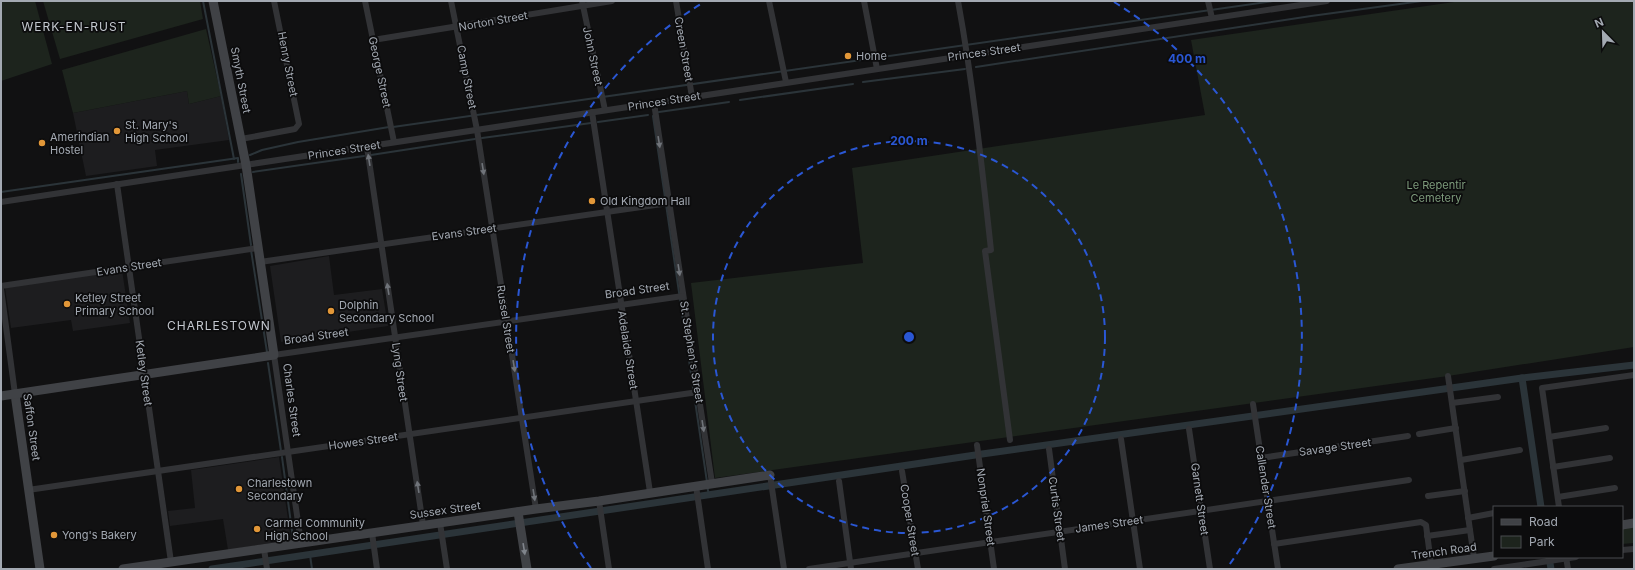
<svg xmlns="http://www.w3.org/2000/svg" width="1635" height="570" viewBox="0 0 1635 570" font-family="Inter,sans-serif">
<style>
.built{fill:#1d1d1f}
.green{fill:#1d241d}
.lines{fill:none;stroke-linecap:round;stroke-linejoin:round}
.stream{stroke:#2b3439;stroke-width:2}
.canal{stroke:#2b3439;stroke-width:7}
.street{stroke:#323336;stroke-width:6}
.secondary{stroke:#404246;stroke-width:9}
.oneway{fill:#70747a}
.oneway2{fill:#80858c}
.ring{fill:none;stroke:#2a57d4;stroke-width:2;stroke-dasharray:7 5}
.poi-dot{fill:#e29738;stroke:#0c0c0d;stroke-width:1.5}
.labels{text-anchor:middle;stroke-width:3.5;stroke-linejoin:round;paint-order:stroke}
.street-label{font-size:11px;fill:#a3a9b2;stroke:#0c0c0d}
.poi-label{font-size:11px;fill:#a3a9b2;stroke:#0c0c0d;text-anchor:start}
.park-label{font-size:11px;fill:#7d9b7b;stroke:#0c0c0d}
.neighbourhood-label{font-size:12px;letter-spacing:1px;fill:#c3c7ce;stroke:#0c0c0d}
.centre{fill:#2a57d4;stroke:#0c0c0d;stroke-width:2}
.ring-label{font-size:12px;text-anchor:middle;font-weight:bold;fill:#2a57d4;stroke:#0c0c0d;stroke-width:3.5;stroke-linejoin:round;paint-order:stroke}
</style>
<rect width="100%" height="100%" fill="#111112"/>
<g class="built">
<polygon points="187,91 189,104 221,96 229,140 155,150 157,166 86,176 73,113"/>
<polygon points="329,256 334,295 382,289 388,326 281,342 270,266"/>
<polygon points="122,270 130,323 73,331 71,320 11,328 5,288"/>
<polygon points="279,457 291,540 228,550 223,519 170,526 168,511 195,508 191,470"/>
</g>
<g class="green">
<polygon points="5,1 35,1 52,64 1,81 1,2"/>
<polygon points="43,1 200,1 203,19 60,59"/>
<polygon points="1461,1 1634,1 1634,347 1448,376 715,478 691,283 863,263 852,168 1205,115 1191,40"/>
<polygon points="206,29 221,96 189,104 187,91 73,113 62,70"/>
<polygon points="1634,525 1634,543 1622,544 1622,527"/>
</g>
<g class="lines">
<g class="stream">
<polyline points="203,1 234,159"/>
<polyline points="976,67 1311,16 1422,1"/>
<polyline points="863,82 965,69"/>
<polyline points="740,100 853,84"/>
<polyline points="659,112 729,102"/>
<polyline points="653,116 707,482"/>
<polyline points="598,122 648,115"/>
<polyline points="393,127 1273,1"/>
<polyline points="482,138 591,123"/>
<polyline points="250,155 262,150 298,142 389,127"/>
<polyline points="371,155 475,139"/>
<polyline points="253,172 364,156"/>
<polyline points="241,174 251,245"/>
<polyline points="1,192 238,158 238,162"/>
<polyline points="251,250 267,352"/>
<polyline points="268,363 281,451"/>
<polyline points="282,457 293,538"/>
<polyline points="707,486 709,495"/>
<polyline points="310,555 312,569"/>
</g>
<g class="canal">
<polyline points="1522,378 1541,507"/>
<polyline points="1549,557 1551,569"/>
<polyline points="212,569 982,454 1522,378 1634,365"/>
</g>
<g class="street">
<polyline points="365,1 394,142"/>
<polyline points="451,1 477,130 536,509"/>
<polyline points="582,1 605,110"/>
<polyline points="676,1 692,97"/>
<polyline points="769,1 786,82"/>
<polyline points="864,1 877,69"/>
<path d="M958,1C973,83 982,167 991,250L985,251L1010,440"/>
<polyline points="1208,1 1212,18"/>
<polyline points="373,40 612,1"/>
<polyline points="654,103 712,483"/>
<polyline points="592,112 650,492"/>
<polyline points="241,139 295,129 299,124 274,1"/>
<polyline points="367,147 423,525"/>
<polyline points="117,184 171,562"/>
<polyline points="1,202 1327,1"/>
<polyline points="260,262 669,203"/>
<polyline points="1,286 258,248"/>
<polyline points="1,289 15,394"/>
<polyline points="1448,376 1474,558"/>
<polyline points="1452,403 1498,397"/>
<polyline points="1253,404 1278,569"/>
<polyline points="1189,429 1210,569"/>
<polyline points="1419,434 1456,428"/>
<polyline points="1549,437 1606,428"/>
<polyline points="1121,439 1140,569"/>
<polyline points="977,445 994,569"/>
<polyline points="1049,449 1065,569"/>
<polyline points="1261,458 1408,436"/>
<polyline points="1461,460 1520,450"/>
<polyline points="1553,467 1610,458"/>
<polyline points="902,471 918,569"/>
<polyline points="770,475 784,569"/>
<polyline points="839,481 851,569"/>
<polyline points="696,486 708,569"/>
<polyline points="28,490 698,392"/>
<polyline points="1428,496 1465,491"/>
<polyline points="1558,497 1615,488"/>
<polyline points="599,501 609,569"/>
<polyline points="1559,507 1542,388 1634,375"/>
<polyline points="1468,518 1494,513"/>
<polyline points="440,523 447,569"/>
<polyline points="372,533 377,569"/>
<polyline points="1427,536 1470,530"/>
<polyline points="301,543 274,355 683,296"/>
<polyline points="1274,544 1421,522 1426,525 1431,564"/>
<polyline points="264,549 267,569"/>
<polyline points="1622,550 1634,549"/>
<polyline points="1566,557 1568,569"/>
<polyline points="809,569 1409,480"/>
<polyline points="1494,569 1576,557"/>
</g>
<g class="secondary">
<polyline points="15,394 40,569"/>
<polyline points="1,396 274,355 246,165 213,1"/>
<polyline points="518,512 527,569"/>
<polyline points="1622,525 1634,523"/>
<polyline points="123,569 536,509 599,501 770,475"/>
<polyline points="1398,569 1494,556"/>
</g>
</g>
<defs><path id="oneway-solid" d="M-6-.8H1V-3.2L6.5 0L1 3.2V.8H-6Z"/></defs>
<g class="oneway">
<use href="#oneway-solid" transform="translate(659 142) rotate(81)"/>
<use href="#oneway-solid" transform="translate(369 160) rotate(-99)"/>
<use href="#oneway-solid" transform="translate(483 169) rotate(81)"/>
<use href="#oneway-solid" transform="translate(679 270) rotate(81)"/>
<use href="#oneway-solid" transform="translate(388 289) rotate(-99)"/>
<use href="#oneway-solid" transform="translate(514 366) rotate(81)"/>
<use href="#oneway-solid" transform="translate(703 426) rotate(81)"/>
<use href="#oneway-solid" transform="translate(418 487) rotate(-99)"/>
<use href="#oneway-solid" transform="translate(534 495) rotate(81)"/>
</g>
<use class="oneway2" href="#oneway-solid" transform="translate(524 549) rotate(81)"/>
<g class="ring">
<circle cx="909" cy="337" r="196"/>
<path d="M591 568A393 393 0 0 1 704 2M1114 2A393 393 0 0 1 1227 568"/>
</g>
<g class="poi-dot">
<circle cx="848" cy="56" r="4"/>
<circle cx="117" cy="131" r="4"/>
<circle cx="42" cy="143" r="4"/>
<circle cx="592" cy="201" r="4"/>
<circle cx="67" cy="304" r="4"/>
<circle cx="331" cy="311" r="4"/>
<circle cx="239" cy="489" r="4"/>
<circle cx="257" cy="529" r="4"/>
<circle cx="54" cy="535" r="4"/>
</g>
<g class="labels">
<g class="street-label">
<text transform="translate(493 21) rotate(-10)" y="4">Norton Street</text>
<text transform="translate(684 49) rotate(80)" y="4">Creen Street</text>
<text transform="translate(984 52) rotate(-8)" y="4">Princes Street</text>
<text transform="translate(593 56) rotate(78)" y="4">John Street</text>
<text transform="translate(288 64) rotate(79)" y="4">Henry Street</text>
<text transform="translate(380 72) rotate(78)" y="4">George Street</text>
<text transform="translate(467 77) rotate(79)" y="4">Camp Street</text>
<text transform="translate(241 80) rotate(79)" y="4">Smyth Street</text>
<text transform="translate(664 101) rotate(-9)" y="4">Princes Street</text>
<text transform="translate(344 150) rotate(-9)" y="4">Princes Street</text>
<text transform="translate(464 232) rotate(-8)" y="4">Evans Street</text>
<text transform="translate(129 267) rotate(-9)" y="4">Evans Street</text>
<text transform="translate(637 290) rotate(-8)" y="4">Broad Street</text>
<text transform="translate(506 319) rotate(81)" y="4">Russel Street</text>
<text transform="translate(316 336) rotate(-8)" y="4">Broad Street</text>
<text transform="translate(628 350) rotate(81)" y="4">Adelaide Street</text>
<text transform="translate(692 352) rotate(81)" y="4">St. Stephen's Street</text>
<text transform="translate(400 372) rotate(82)" y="4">Lyng Street</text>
<text transform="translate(144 373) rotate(82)" y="4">Ketley Street</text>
<text transform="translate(292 400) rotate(82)" y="4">Charles Street</text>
<text transform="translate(32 427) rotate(82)" y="4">Saffon Street</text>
<text transform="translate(363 441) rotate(-8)" y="4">Howes Street</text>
<text transform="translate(1335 447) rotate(-8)" y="4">Savage Street</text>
<text transform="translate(1266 487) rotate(81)" y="4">Callender Street</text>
<text transform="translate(1200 499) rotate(82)" y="4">Garnett Street</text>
<text transform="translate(986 507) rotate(82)" y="4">Nonpriel Street</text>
<text transform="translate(1057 509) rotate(82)" y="4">Curtis Street</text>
<text transform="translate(445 510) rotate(-8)" y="4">Sussex Street</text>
<text transform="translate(910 520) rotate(81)" y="4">Cooper Street</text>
<text transform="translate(1109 524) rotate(-8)" y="4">James Street</text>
<text transform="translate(1444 551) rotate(-8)" y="4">Trench Road</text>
</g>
<g class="poi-label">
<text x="856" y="60">Home</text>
<text x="125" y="129">St. Mary's<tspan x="125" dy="13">High School</tspan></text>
<text x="50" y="141">Amerindian<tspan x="50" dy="13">Hostel</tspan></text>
<text x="600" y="205">Old Kingdom Hall</text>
<text x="75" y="302">Ketley Street<tspan x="75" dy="13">Primary School</tspan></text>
<text x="339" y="309">Dolphin<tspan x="339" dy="13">Secondary School</tspan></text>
<text x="247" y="487">Charlestown<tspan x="247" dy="13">Secondary</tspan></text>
<text x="265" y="527">Carmel Community<tspan x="265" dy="13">High School</tspan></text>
<text x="62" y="539">Yong's Bakery</text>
</g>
<g class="park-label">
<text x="1436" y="189">Le Repentir<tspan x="1436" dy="13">Cemetery</tspan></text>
</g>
<g class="neighbourhood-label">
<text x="74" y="31">WERK-EN-RUST</text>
<text x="219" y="330">CHARLESTOWN</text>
</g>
</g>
<circle cx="909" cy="337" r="6" class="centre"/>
<g class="ring-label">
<text x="1187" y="63">400 m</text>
<text x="909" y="145">200 m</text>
</g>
<rect width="1635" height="570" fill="none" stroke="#a3a9b2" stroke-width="4"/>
<rect x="1493" y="506" width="130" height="52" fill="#0c0c0d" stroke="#484b4f"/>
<rect x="1501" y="519" width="20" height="6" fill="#404246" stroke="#484b4f"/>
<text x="1529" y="526" font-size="12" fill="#a3a9b2">Road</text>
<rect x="1501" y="536" width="20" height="12" fill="#1d241d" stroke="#484b4f"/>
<text x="1529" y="546" font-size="12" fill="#a3a9b2">Park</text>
<g transform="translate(1603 32) rotate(337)" stroke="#0c0c0d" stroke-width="3" paint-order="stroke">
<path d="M0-3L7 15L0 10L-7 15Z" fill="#a3a9b2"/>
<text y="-6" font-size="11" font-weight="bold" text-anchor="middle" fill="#a3a9b2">N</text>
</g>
</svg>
